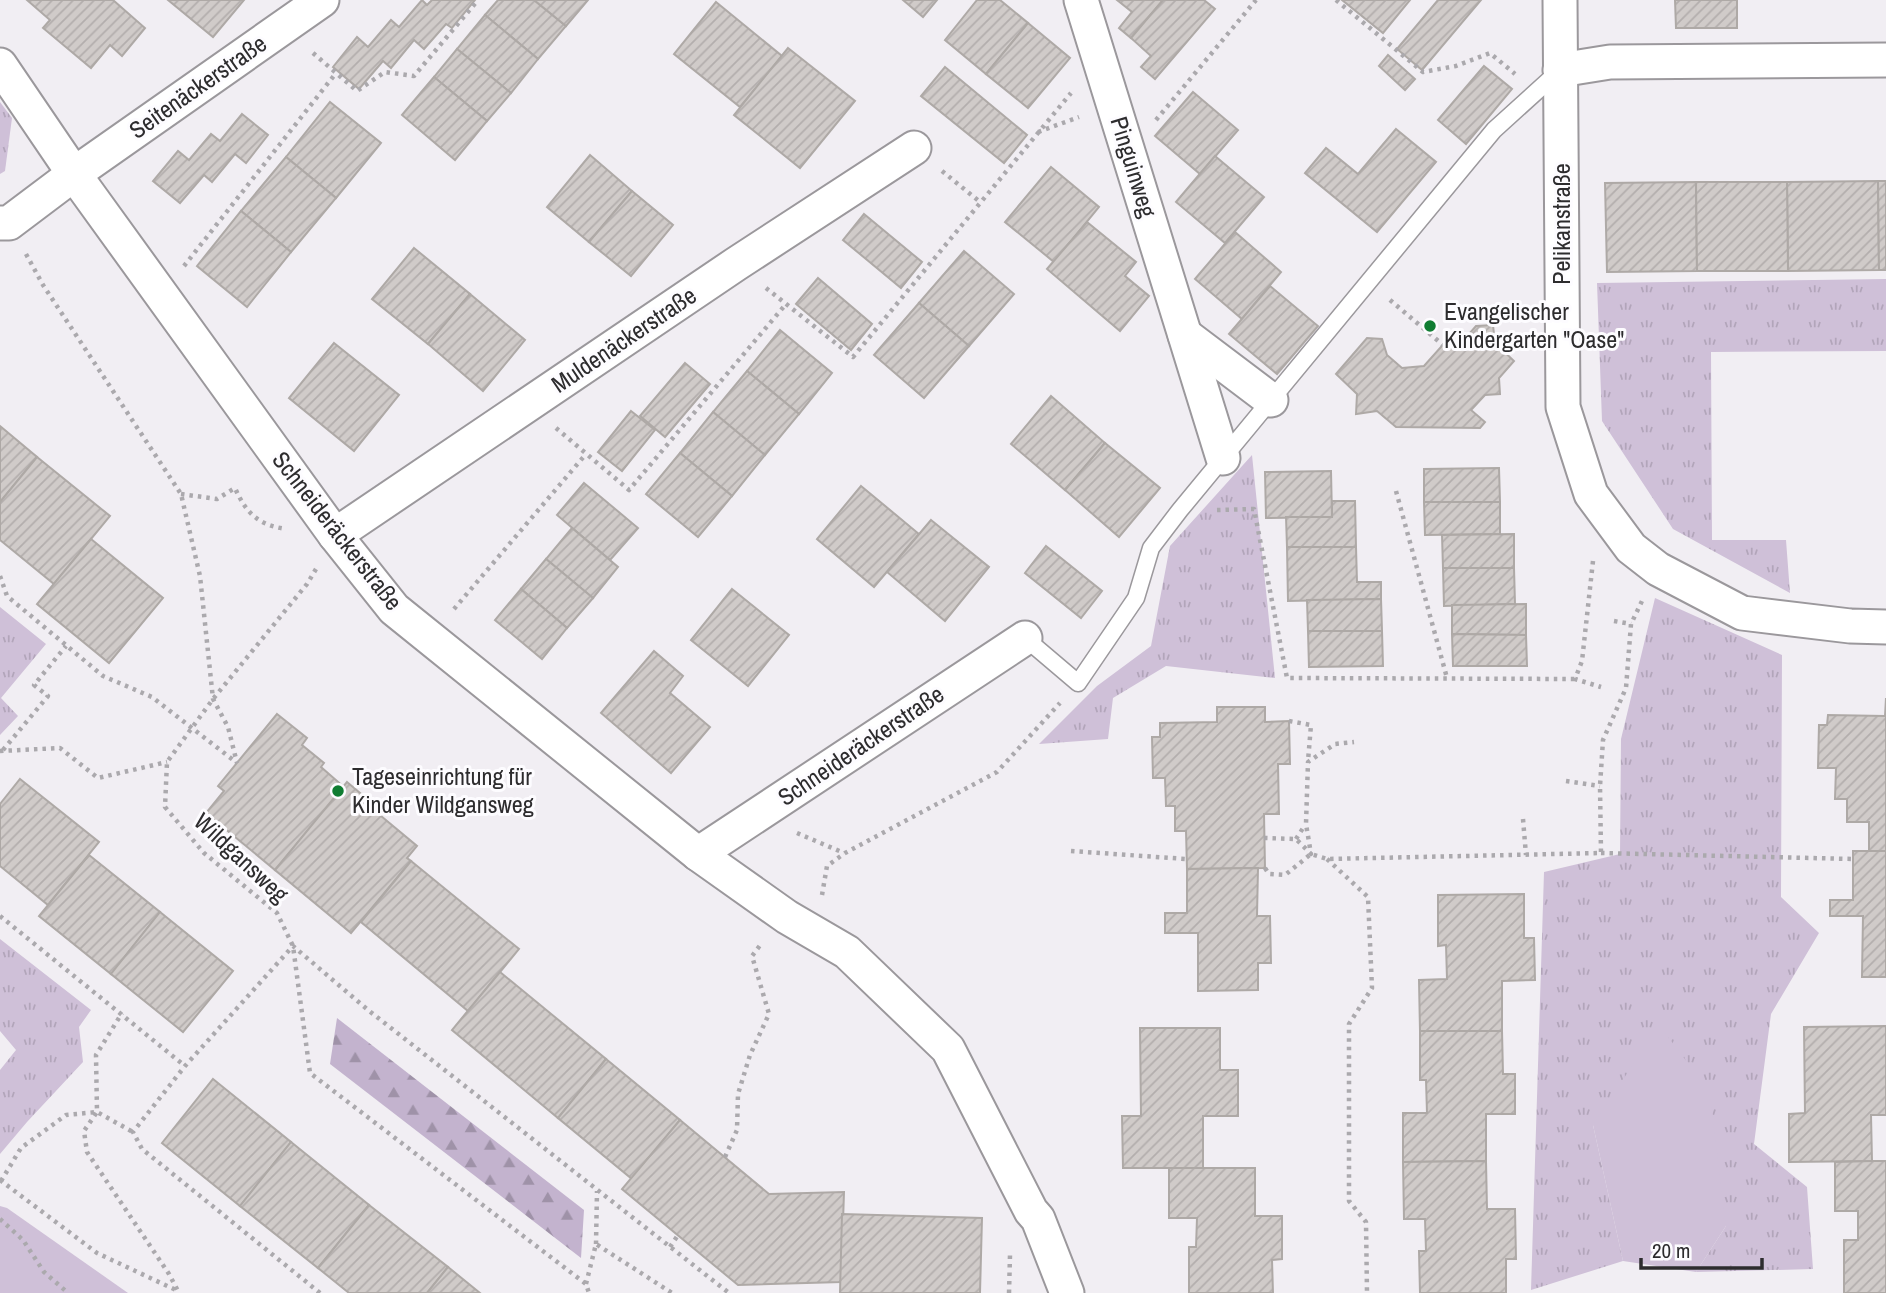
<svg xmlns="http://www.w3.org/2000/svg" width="1886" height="1293" viewBox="0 0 1886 1293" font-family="'Archivo Narrow',sans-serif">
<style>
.grass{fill:url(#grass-tufts)}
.forest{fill:url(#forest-firs)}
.green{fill:#cfc0d8}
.building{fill:url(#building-hatch);stroke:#aea9a6;stroke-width:2}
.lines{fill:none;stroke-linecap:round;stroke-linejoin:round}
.lane-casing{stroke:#9b989c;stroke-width:19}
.street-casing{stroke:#9b989c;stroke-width:37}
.path{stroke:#aba9ad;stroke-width:4.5;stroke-dasharray:3.5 5;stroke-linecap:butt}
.lane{stroke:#fff;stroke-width:16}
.street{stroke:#fff;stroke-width:33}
.poi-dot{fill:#107d32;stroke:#fdfcff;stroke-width:2.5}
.labels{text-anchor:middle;stroke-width:6;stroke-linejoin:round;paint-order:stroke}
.street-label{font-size:24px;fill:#2d2c2e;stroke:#fdfcff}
.poi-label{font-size:24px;fill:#2d2c2e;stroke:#fdfcff;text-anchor:start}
</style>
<defs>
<pattern id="grass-tufts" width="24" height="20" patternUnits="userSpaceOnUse" patternTransform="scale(1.75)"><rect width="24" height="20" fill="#cfc0d8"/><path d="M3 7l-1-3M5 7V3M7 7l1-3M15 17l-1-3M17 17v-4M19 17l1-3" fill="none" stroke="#b2a5ba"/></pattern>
<pattern id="forest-firs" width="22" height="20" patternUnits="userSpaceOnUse" patternTransform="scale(1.75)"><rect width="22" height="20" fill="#c3b3ce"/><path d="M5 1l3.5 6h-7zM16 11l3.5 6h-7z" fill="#9f92a8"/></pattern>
<pattern id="building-hatch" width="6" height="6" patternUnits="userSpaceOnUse" patternTransform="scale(1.75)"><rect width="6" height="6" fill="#d0cbc9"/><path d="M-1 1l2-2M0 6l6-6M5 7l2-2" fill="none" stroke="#b3aead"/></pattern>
</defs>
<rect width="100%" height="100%" fill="#f1eef3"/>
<g class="grass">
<polygon points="0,102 12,118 5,171 0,174"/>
<polygon points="1886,279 1886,351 1711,352 1712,540 1786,540 1790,593 1673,529 1602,421 1597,283"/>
<polygon points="1252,455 1275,678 1166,666 1113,698 1108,739 1039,744 1097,686 1151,646 1170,546"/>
<polygon points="1655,598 1782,655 1781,897 1819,933 1771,1014 1754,1144 1807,1187 1813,1269 1696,1272 1726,1226 1593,1125 1623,1261 1531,1290 1544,872 1620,854 1621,739"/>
<polygon points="0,607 46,644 1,698 18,716 0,735"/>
<polygon points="0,939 91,1010 79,1027 83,1062 27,1122 0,1154 0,1070 16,1050 0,1031"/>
</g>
<polygon class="forest" points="337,1018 584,1210 581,1258 330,1064"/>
<g class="green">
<polygon points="1659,1025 1710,1092 1726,1226 1696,1272 1623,1261 1593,1125"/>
<polygon points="0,1206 7,1208 128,1293 0,1293"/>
</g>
<g class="building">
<polygon points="27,0 113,0 145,28 122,56 110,45 91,68 43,28 50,20"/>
<polygon points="168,0 244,0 213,37"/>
<polygon points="422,0 427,5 432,0 475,0 452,28 446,24 424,49 414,40 391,68 383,61 359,89 333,67 357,37 368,47 391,20 399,27"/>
<polygon points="498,0 534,0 566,26 538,59 485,15"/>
<polygon points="534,0 588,0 566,26"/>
<polygon points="903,0 937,0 923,17"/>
<polygon points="977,0 1000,0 1028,23 986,74 945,40"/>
<polygon points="1117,0 1163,0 1131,38 1119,28 1132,12"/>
<polygon points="1163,0 1204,0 1215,9 1155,79 1141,67 1151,56 1131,38"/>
<polygon points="1342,0 1410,0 1383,33"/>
<polygon points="1438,0 1481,0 1422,70 1397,49"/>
<polygon points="1675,0 1737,0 1737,28 1676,28"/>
<polygon points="716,2 782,56 740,107 674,54"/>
<polygon points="485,15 538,59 511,93 457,49"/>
<polygon points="1028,23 1070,58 1028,108 986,74"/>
<polygon points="788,48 855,101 800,168 734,115"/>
<polygon points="457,49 511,93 487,121 434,77"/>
<polygon points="1388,55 1415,79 1405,90 1379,66"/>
<polygon points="1484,66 1512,89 1466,144 1438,120"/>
<polygon points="945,67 1027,135 1004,163 921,96"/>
<polygon points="434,77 487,121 455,160 402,115"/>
<polygon points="1193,92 1238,130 1200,174 1155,136"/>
<polygon points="330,102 381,143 336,198 286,157"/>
<polygon points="242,114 268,135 246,163 235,154 212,182 204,175 180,203 153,181 178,151 189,160 211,134 220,141"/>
<polygon points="1396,129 1436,162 1377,232 1305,173 1326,148 1358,174"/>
<polygon points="590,155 632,191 589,242 547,207"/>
<polygon points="1215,156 1264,197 1225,243 1176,202"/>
<polygon points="286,157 336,198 291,252 241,211"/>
<polygon points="1051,167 1099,207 1054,262 1005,222"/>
<polygon points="1878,181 1879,270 1788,271 1787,182"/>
<polygon points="1878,181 1886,181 1886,270 1879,270"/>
<polygon points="1696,182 1697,271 1607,272 1605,183"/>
<polygon points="1696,182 1787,182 1788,271 1697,271"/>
<polygon points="632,191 673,225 631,276 589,242"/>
<polygon points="241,211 291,252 247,307 197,266"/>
<polygon points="864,214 922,262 901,288 843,240"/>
<polygon points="1087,222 1136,262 1125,276 1149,296 1120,331 1047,269"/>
<polygon points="1235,232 1281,272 1242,319 1195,279"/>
<polygon points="414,248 470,294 428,344 372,299"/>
<polygon points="964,251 1014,294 969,346 919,303"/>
<polygon points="818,278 872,324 851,350 796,304"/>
<polygon points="1270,286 1318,326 1277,374 1229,334"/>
<polygon points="470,294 525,340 483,391 428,344"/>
<polygon points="919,303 969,346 924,398 874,355"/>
<polygon points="1493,325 1495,343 1514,361 1499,378 1500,394 1485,395 1471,410 1485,422 1480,428 1396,427 1377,411 1356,414 1357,394 1336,374 1367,338 1382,339 1387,355 1402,368 1424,366 1448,339 1462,342 1476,326"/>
<polygon points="780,330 832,373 799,414 747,371"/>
<polygon points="334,343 399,395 354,451 289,398"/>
<polygon points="685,363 710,384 665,437 640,416"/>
<polygon points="747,371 799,414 765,455 713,412"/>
<polygon points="1051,396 1105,443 1065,490 1011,444"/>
<polygon points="631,411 655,430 622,471 598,452"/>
<polygon points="713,412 765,455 732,496 680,453"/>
<polygon points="0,426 37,457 0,502"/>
<polygon points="1105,443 1160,488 1119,537 1065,490"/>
<polygon points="680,453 732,496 698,537 646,494"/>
<polygon points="37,457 110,516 54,584 0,540 0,502"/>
<polygon points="1499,468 1500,502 1424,502 1424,469"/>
<polygon points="1331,471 1332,517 1266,518 1265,472"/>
<polygon points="584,483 638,528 610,560 557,515"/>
<polygon points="861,486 919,534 874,587 817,539"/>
<polygon points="1332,501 1355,501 1356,547 1287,547 1286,517 1332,517"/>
<polygon points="1424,502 1500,502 1500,534 1425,535"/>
<polygon points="931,520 989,567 945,621 887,572"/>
<polygon points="572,528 618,567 593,598 546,559"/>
<polygon points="1514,534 1514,568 1443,568 1442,535"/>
<polygon points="91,539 163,598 109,663 37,604"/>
<polygon points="1046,546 1102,591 1081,618 1025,573"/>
<polygon points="1287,547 1356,547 1357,582 1381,582 1381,599 1288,601"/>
<polygon points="546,559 593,598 567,628 521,589"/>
<polygon points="1443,568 1514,568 1515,604 1444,606"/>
<polygon points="521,589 567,628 542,659 495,620"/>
<polygon points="732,589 789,635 748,686 691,640"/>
<polygon points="1381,599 1382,631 1308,631 1307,600"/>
<polygon points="1526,604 1526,635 1452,634 1452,605"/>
<polygon points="1308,631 1382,631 1383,666 1309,667"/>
<polygon points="1452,634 1526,635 1527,666 1453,666"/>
<polygon points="654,651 683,676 670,693 710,727 671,773 601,713"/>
<polygon points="1886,698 1886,851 1869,851 1869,822 1847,822 1847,799 1835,799 1836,768 1818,768 1819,725 1827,725 1828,715 1885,716"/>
<polygon points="1217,707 1265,707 1265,722 1289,721 1290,764 1278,764 1279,814 1264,814 1265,868 1187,869 1186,831 1175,831 1175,806 1166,806 1165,778 1153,778 1152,737 1160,737 1160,723 1217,722"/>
<polygon points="277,714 307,738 302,745 324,763 321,767 344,787 275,870 206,813 224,791 218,786"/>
<polygon points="20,779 99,842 48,905 0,866 0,804"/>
<polygon points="347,782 372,803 369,806 417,846 407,858 411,861 351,933 275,870"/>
<polygon points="1853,851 1886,851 1886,977 1862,977 1863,916 1830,916 1830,900 1853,900"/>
<polygon points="89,855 160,912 111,974 39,916"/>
<polygon points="411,861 519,949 468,1011 361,922"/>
<polygon points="1258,868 1257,916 1270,916 1271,963 1258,963 1258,990 1198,991 1198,933 1165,933 1165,913 1187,913 1187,869"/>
<polygon points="1524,894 1524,938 1534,938 1535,980 1502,981 1502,1031 1420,1031 1419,980 1447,979 1446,945 1438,946 1438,895"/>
<polygon points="160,912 233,971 183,1032 111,974"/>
<polygon points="500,972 606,1059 558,1118 452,1030"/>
<polygon points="1886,1026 1886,1115 1871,1115 1872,1161 1789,1162 1789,1114 1805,1113 1804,1027"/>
<polygon points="1140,1028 1220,1028 1220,1070 1238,1070 1238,1116 1203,1116 1203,1168 1123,1168 1122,1116 1141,1116"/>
<polygon points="1420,1031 1502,1031 1503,1074 1515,1074 1515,1114 1486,1114 1486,1161 1403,1162 1403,1113 1427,1113 1426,1080 1420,1080"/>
<polygon points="606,1059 680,1120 632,1179 558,1118"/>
<polygon points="213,1079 291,1142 240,1206 162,1143"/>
<polygon points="680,1120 769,1194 844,1192 841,1282 738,1285 622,1189"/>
<polygon points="291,1142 369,1205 318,1268 240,1206"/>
<polygon points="1486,1161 1487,1209 1515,1209 1516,1259 1506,1259 1506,1293 1420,1293 1419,1251 1426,1251 1425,1219 1404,1219 1403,1162"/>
<polygon points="1872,1161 1886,1161 1886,1293 1844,1293 1844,1240 1858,1240 1858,1211 1835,1211 1835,1162"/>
<polygon points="1169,1168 1255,1168 1255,1216 1282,1216 1282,1259 1272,1260 1273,1293 1189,1293 1189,1247 1196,1247 1197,1218 1169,1218"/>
<polygon points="369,1205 448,1267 427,1293 349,1293 318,1268"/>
<polygon points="842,1214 982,1218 980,1293 840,1293"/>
<polygon points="448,1267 480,1293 427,1293"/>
</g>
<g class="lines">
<g class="lane-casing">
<polyline id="lane" points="1025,638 1078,683 1136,598 1151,548 1180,510 1494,130 1558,72"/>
</g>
<g class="street-casing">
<g id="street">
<polyline points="1081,0 1223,458"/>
<polyline points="1560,0 1563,407 1591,494 1631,548 1658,569 1742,613 1850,626 1886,627"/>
<polyline points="0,65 74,174 335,535 394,609 698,854 787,917 847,952 948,1049 1031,1211 1038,1219 1067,1293"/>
<polyline points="1560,70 1610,62 1886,60"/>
<polyline points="0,223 9,223 74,174 322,0"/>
<polyline points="1185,335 1271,400"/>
<polyline points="335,535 736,264 914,148"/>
<polyline points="698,854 1025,638"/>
</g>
</g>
<g class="path">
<polyline points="1336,0 1423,72 1456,66 1490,53 1515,74"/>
<polyline points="313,53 357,91 385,72 414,76 478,0"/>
<polyline points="1156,120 1256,0"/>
<polyline points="1038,132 1079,117"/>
<polyline points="942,171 980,202"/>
<polyline points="26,254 43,285 181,494 200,576 213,699 228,727 237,763"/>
<polyline points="184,266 336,73"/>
<polyline points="766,288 853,357 1071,93"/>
<polyline points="1390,300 1443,345"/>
<polyline points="556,428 629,490 786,304"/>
<polyline points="1396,491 1447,678"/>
<path d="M181,494L217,499L235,488C246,513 258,525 286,529"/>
<polyline points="1217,510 1254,509 1287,678 1575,679"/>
<polyline points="1593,561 1582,661 1575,679 1601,687"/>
<polyline points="316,569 307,584 213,699 167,762 165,807 204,853 277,913 293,946 310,1073 586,1284 589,1293"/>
<polyline points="0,576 7,596 103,676 152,697 237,763"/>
<polyline points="454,609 586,454"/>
<polyline points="1614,621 1631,624"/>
<polyline points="1289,721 1311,725 1308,761"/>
<polyline points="3,750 48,696 34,685 66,646"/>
<polyline points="0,751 60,748 98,778 167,762"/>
<polyline points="1566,781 1600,786"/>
<polyline points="1523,819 1526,855"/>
<polyline points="797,833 844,853"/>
<polyline points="1264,838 1296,839 1311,854 1306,824 1308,762 1335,744 1354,742"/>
<polyline points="1296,839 1305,825"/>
<polyline points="1071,851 1186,859"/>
<polyline points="1601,853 1853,859"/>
<polyline points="1327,859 1368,897 1372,988 1349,1024 1349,1201 1366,1222 1367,1293"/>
<polyline points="1265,868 1269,874 1285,875 1311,854 1327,859 1601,853 1600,786 1603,740 1626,688 1631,624 1642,601"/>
<polyline points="822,895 827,866 845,853 997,772 1060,703"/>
<polyline points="0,916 185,1066"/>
<polyline points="725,1157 737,1130 738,1094 750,1055 769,1014 752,956 761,944"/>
<polyline points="0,1180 97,1253 178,1291 169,1274 87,1152 84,1131 97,1112 96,1055 122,1013"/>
<polyline points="1,1181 21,1148 66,1115 97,1112 133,1132"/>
<polyline points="0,1219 23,1240 44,1272 68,1293"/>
<polyline points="596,1244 597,1191"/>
<polyline points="670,1247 678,1235"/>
<polyline points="586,1284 596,1244 672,1293"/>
<polyline points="320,1293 142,1149 133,1132 185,1066 293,946 368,1010 729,1293"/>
<polyline points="1009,1293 1010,1255"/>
</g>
<use href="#lane" class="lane"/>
<use href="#street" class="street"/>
</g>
<g class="poi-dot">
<circle cx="1430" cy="326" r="7"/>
<circle cx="338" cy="791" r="7"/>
</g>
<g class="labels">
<g class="street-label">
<text transform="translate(198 87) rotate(-35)" y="8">Seitenäckerstraße</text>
<text transform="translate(1133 167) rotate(73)" y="8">Pinguinweg</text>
<text transform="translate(1562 224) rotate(-90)" y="8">Pelikanstraße</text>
<text transform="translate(624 340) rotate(-34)" y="8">Muldenäckerstraße</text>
<text transform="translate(337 531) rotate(52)" y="8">Schneideräckerstraße</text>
<text transform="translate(861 746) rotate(-34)" y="8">Schneideräckerstraße</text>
<text transform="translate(241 858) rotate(43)" y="8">Wildgansweg</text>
</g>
<g class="poi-label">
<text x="1444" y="320">Evangelischer<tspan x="1444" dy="28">Kindergarten "Oase"</tspan></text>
<text x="352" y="785">Tageseinrichtung für<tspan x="352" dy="28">Kinder Wildgansweg</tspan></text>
</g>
</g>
<path d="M1641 1258v10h121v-10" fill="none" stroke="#2d2c2e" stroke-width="3.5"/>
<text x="1652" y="1258" font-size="21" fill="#2d2c2e" stroke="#fdfcff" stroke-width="5" paint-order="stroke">20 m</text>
</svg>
